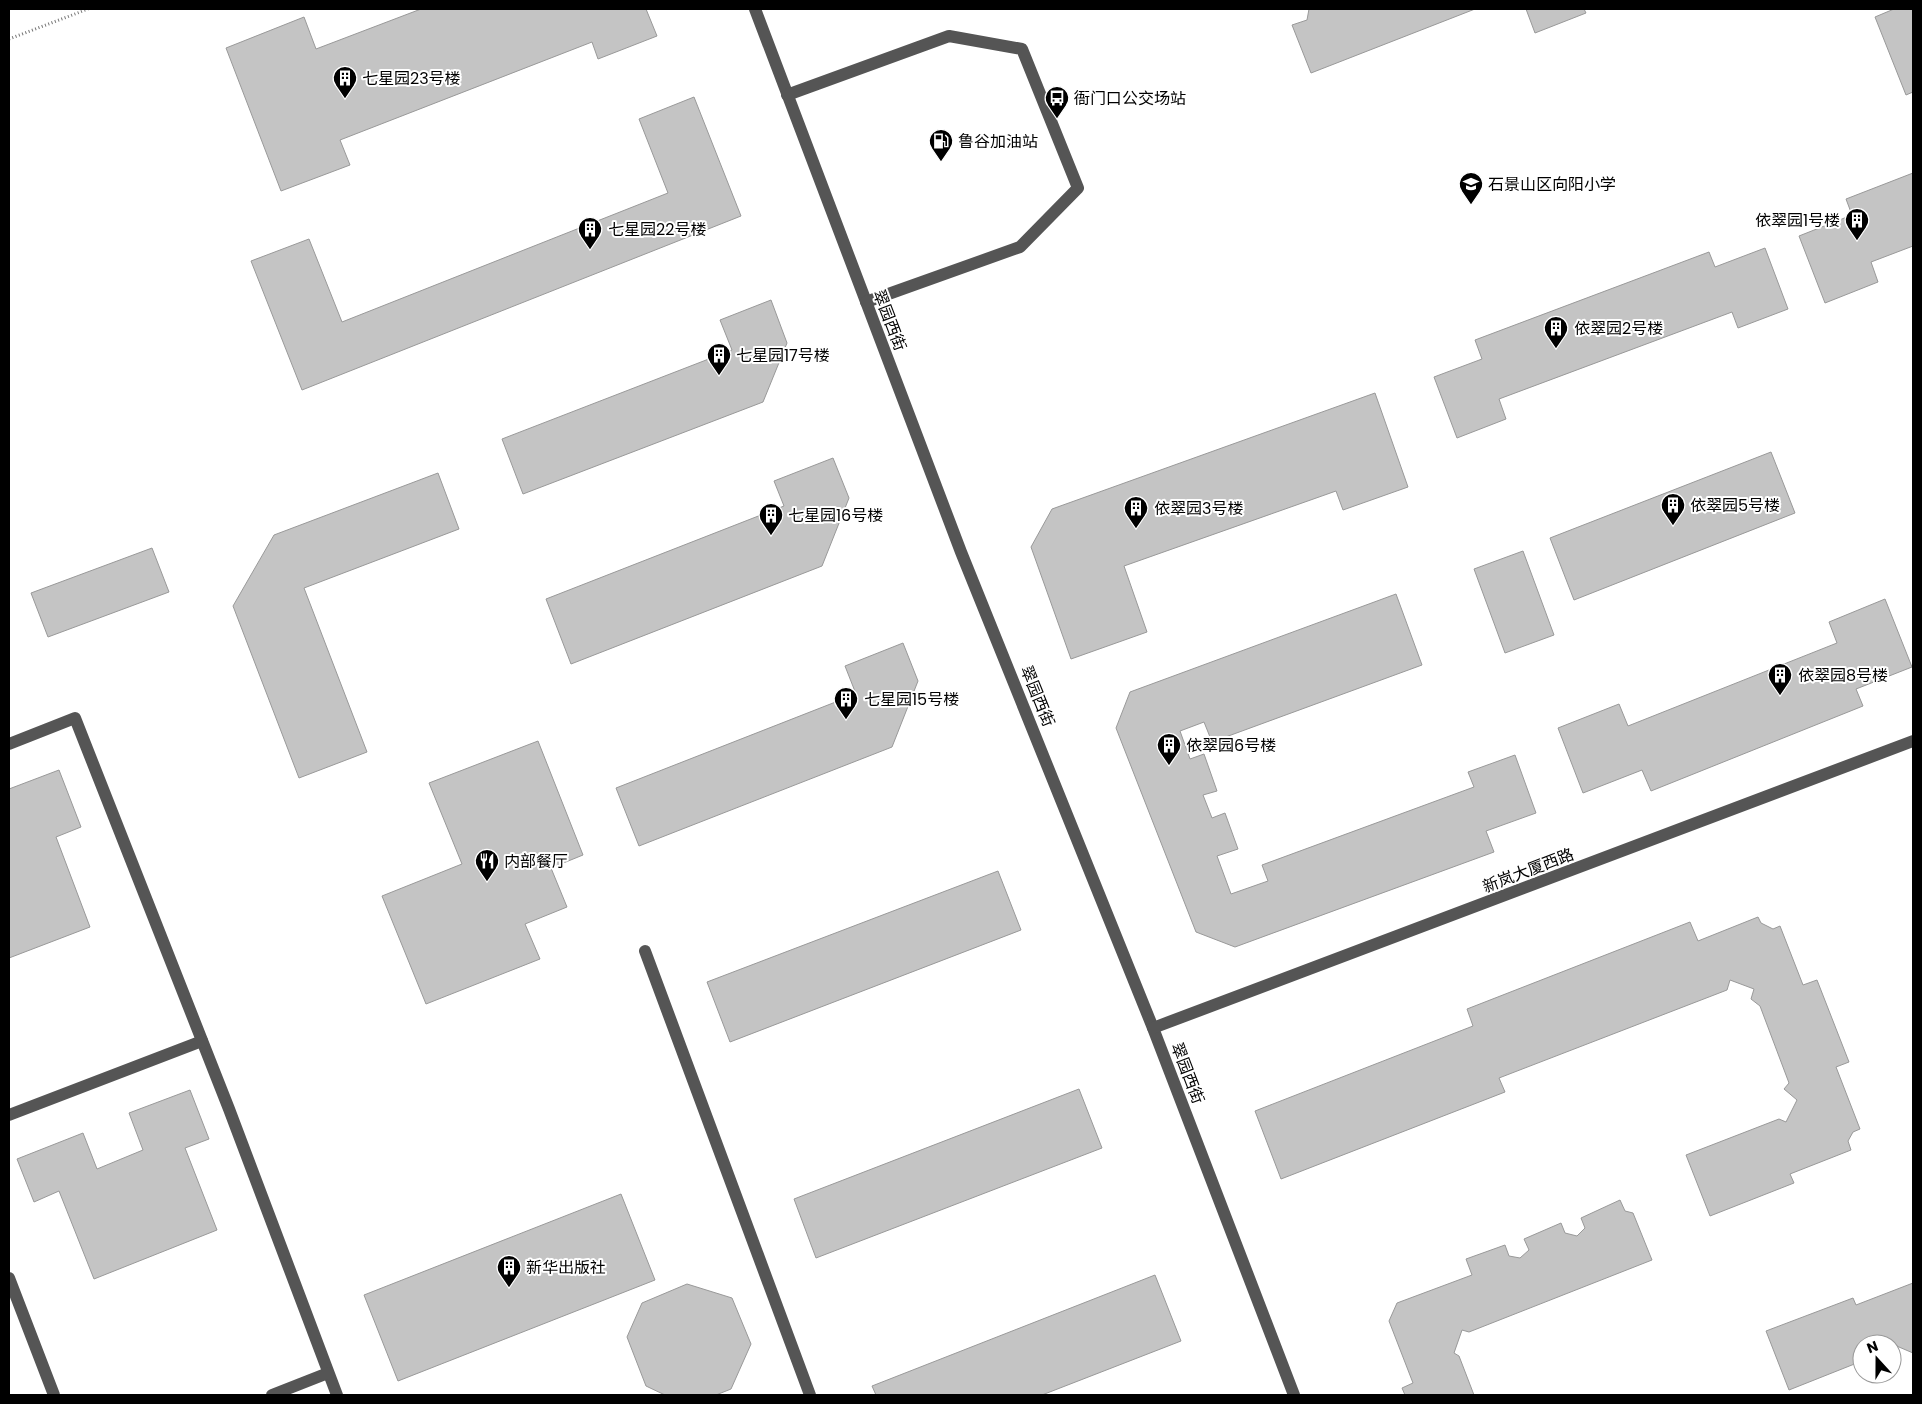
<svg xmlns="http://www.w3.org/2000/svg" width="1922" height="1404" viewBox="0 0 1922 1404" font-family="Poppins,'Noto Sans SC',sans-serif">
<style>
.building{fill:#c4c4c4;stroke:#999}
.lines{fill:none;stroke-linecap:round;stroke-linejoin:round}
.path{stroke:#777;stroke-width:3;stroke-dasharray:1 2.5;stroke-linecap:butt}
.minor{stroke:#555;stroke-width:12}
.labels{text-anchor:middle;stroke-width:4;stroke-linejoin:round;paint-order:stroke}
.poi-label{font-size:16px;fill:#000;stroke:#fff;text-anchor:start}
.street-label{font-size:16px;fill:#000;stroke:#fff}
</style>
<rect width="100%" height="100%" fill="#fff"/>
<g class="building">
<polygon points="421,9 646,9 657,36 598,59 592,42 340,140 350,165 281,191 226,48 304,17 316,49"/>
<polygon points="1309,9 1475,9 1311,73 1292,25 1307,20"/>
<polygon points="1526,9 1584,9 1586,13 1535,33"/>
<polygon points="1894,9 1913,9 1913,92 1906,95 1875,17"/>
<polygon points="694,97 741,216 302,390 251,261 309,239 342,322 668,193 639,119"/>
<polygon points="1913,173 1913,246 1871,262 1878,282 1825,303 1799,236 1852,215 1846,199"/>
<polygon points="1765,248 1788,309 1738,328 1732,312 1499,399 1506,419 1457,438 1434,377 1482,359 1475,340 1709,252 1715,267"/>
<polygon points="771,300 787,343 763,402 523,494 502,439 732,350 720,320"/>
<polygon points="1375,393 1408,487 1343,510 1336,491 1124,566 1147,632 1071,659 1031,547 1052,509"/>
<polygon points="1771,452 1795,513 1574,600 1550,538"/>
<polygon points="833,458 849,498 822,566 571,664 546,599 784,506 774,481"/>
<polygon points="438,473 459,529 304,588 367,752 299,778 233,606 274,535"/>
<polygon points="152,548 169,592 48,637 31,593"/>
<polygon points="1523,551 1554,635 1505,653 1474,569"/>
<polygon points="1396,594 1422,665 1212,742 1204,722 1180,731 1190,759 1204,754 1217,791 1203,795 1212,818 1225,813 1238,849 1217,856 1231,894 1268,881 1262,865 1474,787 1468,772 1515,755 1536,813 1486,831 1494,852 1235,947 1196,932 1116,728 1130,692"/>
<polygon points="1885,599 1912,667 1856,689 1863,706 1651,791 1642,770 1583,793 1558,728 1619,704 1628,726 1837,643 1829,622"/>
<polygon points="903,643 918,681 892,747 639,846 616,788 856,694 845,666"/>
<polygon points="538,741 583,855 551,868 567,907 525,924 540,959 426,1004 382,896 462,864 429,783"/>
<polygon points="59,770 81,827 56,837 90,927 9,958 9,789"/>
<polygon points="998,871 1021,930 730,1042 707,982"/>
<polygon points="1758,917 1761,923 1773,929 1780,926 1803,985 1817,980 1849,1062 1836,1067 1860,1129 1853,1132 1848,1141 1851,1150 1790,1174 1794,1183 1710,1216 1686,1155 1779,1119 1786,1122 1797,1100 1784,1089 1789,1083 1760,1006 1751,999 1754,989 1730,980 1727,990 1499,1078 1505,1092 1281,1179 1255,1111 1473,1026 1467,1009 1690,922 1698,941"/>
<polygon points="1079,1089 1102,1148 816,1258 794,1199"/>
<polygon points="190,1090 209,1139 185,1148 217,1230 94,1279 59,1191 34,1202 17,1159 83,1133 97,1169 143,1150 129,1113"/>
<polygon points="621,1194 655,1280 398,1381 364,1295"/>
<polygon points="1620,1200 1625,1211 1633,1213 1652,1260 1469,1332 1462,1330 1454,1353 1459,1356 1474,1395 1405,1395 1402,1388 1413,1383 1389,1321 1397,1303 1472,1275 1466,1259 1505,1245 1509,1256 1520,1258 1529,1250 1524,1239 1561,1223 1565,1233 1577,1236 1585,1228 1581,1218"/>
<polygon points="1155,1275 1181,1341 1042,1395 876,1395 872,1386"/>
<polygon points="1913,1283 1913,1353 1892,1344 1862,1344 1862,1361 1789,1390 1766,1331 1853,1298 1856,1305"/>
<polygon points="687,1284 732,1298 751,1344 731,1389 716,1395 665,1395 646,1386 627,1337 642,1303"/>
</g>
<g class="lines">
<polyline class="path" points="9,39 88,9"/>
<g class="minor">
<polyline points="755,9 961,552 1153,1028 1294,1395"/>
<polyline points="787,95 949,36 1022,49 1078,188 1020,247 866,302"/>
<polyline points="9,744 75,718 229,1109 337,1395"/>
<polyline points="645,951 810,1395"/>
<polyline points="1153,1028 1913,741"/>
<polyline points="9,1115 202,1041"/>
<polyline points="9,1278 54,1395"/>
<polyline points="272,1395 328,1373"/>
</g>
</g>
<defs>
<g id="building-pin" transform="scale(1.25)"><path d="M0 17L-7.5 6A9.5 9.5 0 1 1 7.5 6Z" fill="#000" stroke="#fff"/><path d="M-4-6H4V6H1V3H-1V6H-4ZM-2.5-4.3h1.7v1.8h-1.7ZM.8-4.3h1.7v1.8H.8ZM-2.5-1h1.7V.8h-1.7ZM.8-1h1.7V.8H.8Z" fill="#fff"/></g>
<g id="bus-pin" transform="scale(1.25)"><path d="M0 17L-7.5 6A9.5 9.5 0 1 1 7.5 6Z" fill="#000" stroke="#fff"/><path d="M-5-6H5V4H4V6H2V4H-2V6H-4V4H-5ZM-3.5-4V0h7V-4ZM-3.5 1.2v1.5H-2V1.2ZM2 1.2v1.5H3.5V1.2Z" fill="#fff"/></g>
<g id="fuel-pin" transform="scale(1.25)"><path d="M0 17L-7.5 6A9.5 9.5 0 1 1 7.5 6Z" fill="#000" stroke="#fff"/><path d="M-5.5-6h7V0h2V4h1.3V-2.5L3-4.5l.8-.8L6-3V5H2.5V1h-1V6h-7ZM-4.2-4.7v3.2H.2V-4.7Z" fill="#fff"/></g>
<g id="school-pin" transform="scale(1.25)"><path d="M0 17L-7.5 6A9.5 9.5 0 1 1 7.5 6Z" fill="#000" stroke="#fff"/><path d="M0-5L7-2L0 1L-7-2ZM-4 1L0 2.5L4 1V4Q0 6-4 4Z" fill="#fff"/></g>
<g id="restaurant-pin" transform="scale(1.25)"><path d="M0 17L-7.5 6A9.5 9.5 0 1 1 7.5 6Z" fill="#000" stroke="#fff"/><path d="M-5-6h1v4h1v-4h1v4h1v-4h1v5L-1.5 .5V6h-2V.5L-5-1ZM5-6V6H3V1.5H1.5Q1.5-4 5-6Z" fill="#fff"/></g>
</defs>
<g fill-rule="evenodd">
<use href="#building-pin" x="345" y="78"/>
<use href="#bus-pin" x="1057" y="98"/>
<use href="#fuel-pin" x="941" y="141"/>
<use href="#school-pin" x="1471" y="184"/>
<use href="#building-pin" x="1857" y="220"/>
<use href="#building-pin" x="590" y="229"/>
<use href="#building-pin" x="1556" y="328"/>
<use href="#building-pin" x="719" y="355"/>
<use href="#building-pin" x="1673" y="505"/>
<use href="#building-pin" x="1136" y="508"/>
<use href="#building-pin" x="771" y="515"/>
<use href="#building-pin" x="1780" y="675"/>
<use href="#building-pin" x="846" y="699"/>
<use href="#building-pin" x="1169" y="745"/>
<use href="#restaurant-pin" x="487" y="861"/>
<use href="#building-pin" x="509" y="1267"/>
</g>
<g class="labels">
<g class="poi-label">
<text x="362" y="84">七星园23号楼</text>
<text x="1074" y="104">衙门口公交场站</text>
<text x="958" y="147">鲁谷加油站</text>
<text x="1488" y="190">石景山区向阳小学</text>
<text x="1840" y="226" text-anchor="end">依翠园1号楼</text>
<text x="608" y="235">七星园22号楼</text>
<text x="1574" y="334">依翠园2号楼</text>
<text x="736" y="361">七星园17号楼</text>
<text x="1690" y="511">依翠园5号楼</text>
<text x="1154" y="514">依翠园3号楼</text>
<text x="788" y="521">七星园16号楼</text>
<text x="1798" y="681">依翠园8号楼</text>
<text x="864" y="705">七星园15号楼</text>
<text x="1186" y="751">依翠园6号楼</text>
<text x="504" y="867">内部餐厅</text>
<text x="526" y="1273">新华出版社</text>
</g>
<g class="street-label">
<text transform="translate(890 320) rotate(69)" y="6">翠园西街</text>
<text transform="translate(1038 696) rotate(68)" y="6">翠园西街</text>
<text transform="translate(1528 870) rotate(-21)" y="6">新岚大厦西路</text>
<text transform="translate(1188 1073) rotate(69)" y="6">翠园西街</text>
</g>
</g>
<rect width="1922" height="1404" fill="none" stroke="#000000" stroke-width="20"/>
<g transform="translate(1877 1359) rotate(339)"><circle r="24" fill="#ffffff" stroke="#999999"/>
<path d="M0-4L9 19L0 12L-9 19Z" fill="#000000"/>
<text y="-8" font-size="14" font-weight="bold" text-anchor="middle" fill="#000000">N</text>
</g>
</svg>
